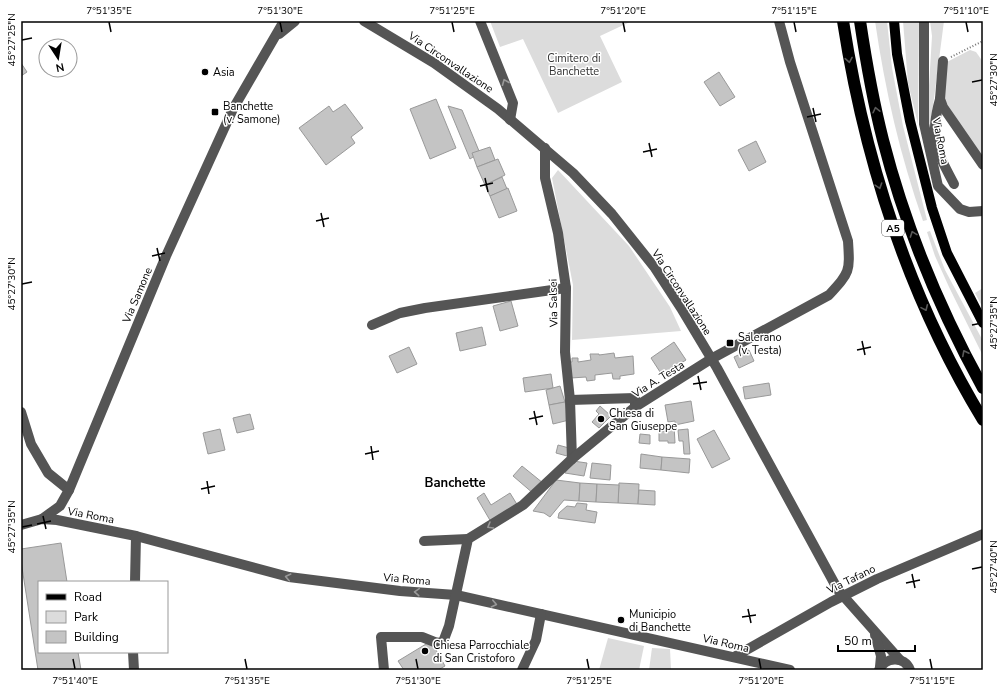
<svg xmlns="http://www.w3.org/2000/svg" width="1004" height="691" viewBox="0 0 1004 691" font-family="'Nunito Sans',sans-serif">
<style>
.green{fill:#dcdcdc}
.building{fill:#c4c4c4;stroke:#999}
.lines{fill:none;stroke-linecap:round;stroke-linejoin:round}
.path{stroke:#777;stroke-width:2;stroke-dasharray:1 2;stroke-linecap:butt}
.minor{stroke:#555;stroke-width:10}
.major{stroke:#000;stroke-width:10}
.highway{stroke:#000;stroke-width:12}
.oneway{stroke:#595959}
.oneway2{stroke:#999}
.ticks{fill:none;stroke:#000;stroke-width:1.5}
.poi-dot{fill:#000;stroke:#fff;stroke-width:1.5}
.labels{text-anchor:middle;stroke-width:3;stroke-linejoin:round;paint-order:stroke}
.shield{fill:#fff;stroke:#4c4c4c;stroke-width:1}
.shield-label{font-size:10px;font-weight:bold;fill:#000}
.park-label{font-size:11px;fill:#333;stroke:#fff}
.street-label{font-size:11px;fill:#000;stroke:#fff}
.poi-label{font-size:11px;fill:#000;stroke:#fff;text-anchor:start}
.quarter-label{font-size:13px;font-weight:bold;fill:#000;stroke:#fff}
.neatline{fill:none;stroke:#000;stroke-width:1.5}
.ticks-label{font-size:10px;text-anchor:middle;fill:#000}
</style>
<rect width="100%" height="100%" fill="#fff"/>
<g class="green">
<polygon points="490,21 632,21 600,36 622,82 558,113 523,39 500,47"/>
<path d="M875,21H887L892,68L903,126L927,220L923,221C900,155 885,90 875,21Z"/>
<polygon points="903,21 919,21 918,124 908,83"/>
<polygon points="930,21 944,21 930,129 927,119 932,36"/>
<polygon points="970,50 976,52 983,62 983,160 942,96 947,62"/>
<polygon points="558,170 629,246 670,307 681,331 572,340 573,285 552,178"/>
<polygon points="930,231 945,270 983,341 983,356 949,287 935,256 927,232"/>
<polygon points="983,288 983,308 975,293"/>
<polygon points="608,638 644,646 639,670 599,670"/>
<polygon points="652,648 670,649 671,670 649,670"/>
</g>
<g class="building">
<polygon points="21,63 27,72 21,76"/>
<polygon points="719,72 735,97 720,106 704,82"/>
<polygon points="436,99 456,148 430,159 410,109"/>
<polygon points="345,104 363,128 351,137 355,143 326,165 299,128 329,106 333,112"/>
<polygon points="448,106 462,110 479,151 473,157 470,159"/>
<polygon points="756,141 766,162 749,171 738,150"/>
<polygon points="490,147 495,160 477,167 472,153"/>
<polygon points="498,159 505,175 485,185 477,167"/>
<polygon points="502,177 507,189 490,196 485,185"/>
<polygon points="508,188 517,211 499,218 490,196"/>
<polygon points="511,301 518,326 500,331 493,306"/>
<polygon points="482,327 486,345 460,351 456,333"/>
<polygon points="674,342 686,360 662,375 651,358"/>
<polygon points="409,347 417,364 397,373 389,356"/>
<polygon points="749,350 754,361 739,368 734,357"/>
<polygon points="614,353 615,358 633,356 634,374 620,376 620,379 613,379 612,373 595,375 595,380 587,381 586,377 571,378 570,362 572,362 572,358 578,358 578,362 591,360 590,354 599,354 599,355"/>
<polygon points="551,374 553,388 525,392 523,378"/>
<polygon points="769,383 771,395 745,399 743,387"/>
<polygon points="560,386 565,402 549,405 546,390"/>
<polygon points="691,401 694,421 675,425 675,421 668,422 665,405"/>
<polygon points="565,402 569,420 553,424 549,405"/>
<polygon points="600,406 611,416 599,428 592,422 599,414 596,411"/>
<polygon points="250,414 254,429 237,433 233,418"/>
<polygon points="665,425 674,425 675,443 668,443 668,441 659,441 659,432 666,431"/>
<polygon points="220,429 225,450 208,454 203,433"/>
<polygon points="688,429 690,454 684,454 683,441 679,441 678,430"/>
<polygon points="714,430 730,459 712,468 697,439"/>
<polygon points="640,434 650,435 650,444 639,443"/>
<polygon points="558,445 569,448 567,456 556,453"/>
<polygon points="641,454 662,457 661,470 640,468"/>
<polygon points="662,457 690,459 689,473 661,470"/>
<polygon points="573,461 587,463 584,476 565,473"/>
<polygon points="592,463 611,465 610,480 590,478"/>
<polygon points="522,466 543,483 534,494 513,476"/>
<polygon points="556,480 580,483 579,501 564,500 550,517 544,513 533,511"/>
<polygon points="580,483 597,484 596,502 579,501"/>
<polygon points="619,483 639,484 638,504 618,503"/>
<polygon points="597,484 619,485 618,503 596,502"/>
<polygon points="639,490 655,491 655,505 638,504"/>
<polygon points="484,493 491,505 510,493 518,506 491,522 477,498"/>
<polygon points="577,503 587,504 586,510 597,512 595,523 558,518 559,513 567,506 575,507"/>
<polygon points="61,543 67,582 39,582 39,652 78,652 81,670 38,670 21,561 21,549"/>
<polygon points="431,641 445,666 438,670 404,670 398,661"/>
</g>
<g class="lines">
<polyline class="path" points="951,57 983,41"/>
<g class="minor">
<polyline points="364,21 434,63 498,109 573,173 612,214 655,268 681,308 717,368 838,590 900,660"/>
<polyline points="480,21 513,103 510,120"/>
<polyline points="924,21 924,124 938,186 960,209 969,212 983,211"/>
<polyline points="279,34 295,21"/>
<polyline points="943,61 940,99 943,107 983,165"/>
<path d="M940,99C929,138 936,150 954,184"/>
<polyline points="545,148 545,178 558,233 566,288 565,352 570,400 572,459"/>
<polyline points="372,325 400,313 425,308 566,288"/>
<polyline points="570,400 635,398 635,407"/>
<polyline points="21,412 31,444 48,473 69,490"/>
<polyline points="42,519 60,506 69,490 166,256 233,109 284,21"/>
<polyline points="21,525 42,519 57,520 136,536 289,577 400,591 456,595 790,670"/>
<polyline points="424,541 468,539"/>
<polyline points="135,582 136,536"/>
<polyline points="875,635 881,656 880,667"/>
<polyline points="133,652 134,670"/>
<polyline points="734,657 831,602 877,579 983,534"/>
<path d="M384,670L381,637H422L437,643L443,642L449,626L468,539L523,505L572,459L635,407L711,359L829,295C850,272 850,272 848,241L790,62L779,21"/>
<polyline points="522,670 536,640 541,614"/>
<path d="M879,670C885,657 904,655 910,670"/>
</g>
<polyline class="major" points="894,21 897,54 910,121 932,208 947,253 983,323"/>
<g class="highway">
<path d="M843,21C865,162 909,298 983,420"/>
<path d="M860,21C866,61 873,101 883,140C905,226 940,310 983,388"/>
</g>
</g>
<defs><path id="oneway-chevron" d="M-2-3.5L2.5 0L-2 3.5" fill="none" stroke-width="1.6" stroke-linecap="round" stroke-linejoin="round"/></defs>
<g class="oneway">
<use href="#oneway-chevron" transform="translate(849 60) rotate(80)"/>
<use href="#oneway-chevron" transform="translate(876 110) rotate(-103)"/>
<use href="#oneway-chevron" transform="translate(879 186) rotate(72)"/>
<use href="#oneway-chevron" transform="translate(913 234) rotate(-110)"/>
<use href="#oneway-chevron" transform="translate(925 308) rotate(66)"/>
<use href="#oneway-chevron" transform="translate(965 353) rotate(-117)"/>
</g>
<g class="oneway2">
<use href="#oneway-chevron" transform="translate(505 82) rotate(-112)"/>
<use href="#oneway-chevron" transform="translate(490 526) rotate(150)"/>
<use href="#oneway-chevron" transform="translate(288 577) rotate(-167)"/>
<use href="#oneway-chevron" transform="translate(417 592) rotate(-176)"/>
<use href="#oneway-chevron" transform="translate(494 604) rotate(13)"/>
</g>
<path class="ticks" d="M109,22L111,32M280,22L282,32M452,22L454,32M623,22L625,32M794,22L796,32M966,22L968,32M22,40L32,38M972,82L982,80M813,108L816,122M807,117L821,114M649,143L652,157M643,152L657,149M485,178L488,192M480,186L493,183M321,213L324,227M316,221L329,218M157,248L160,261M152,256L165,253M22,284L32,282M972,325L982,323M862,341L865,355M857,350L871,347M698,376L701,390M693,384L707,382M534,411L537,425M529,419L543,416M371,446L373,460M365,454L379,451M207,481L209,494M201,489L215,486M43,516L46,529M37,524L51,521M22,527L32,525M972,569L982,567M912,574L915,588M906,583L920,580M748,609L751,623M742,617L756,615M73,659L75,669M245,659L247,669M416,659L418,669M587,659L589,669M759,659L761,669M930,659L932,669"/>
<g class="poi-dot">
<circle cx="205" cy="72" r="4"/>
<rect x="211" y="108" width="8" height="8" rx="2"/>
<rect x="726" y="339" width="8" height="8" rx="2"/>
<circle cx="601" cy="419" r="4"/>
<circle cx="621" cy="620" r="4"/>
<circle cx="425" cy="651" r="4"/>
</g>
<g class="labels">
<rect class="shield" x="882" y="220" width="22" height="16" rx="3"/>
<g class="shield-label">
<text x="893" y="232">A5</text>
</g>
<g class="park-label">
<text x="574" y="62">Cimitero di<tspan x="574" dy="13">Banchette</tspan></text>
</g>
<g class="street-label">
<text transform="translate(451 62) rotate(34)" y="4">Via Circonvallazione</text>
<text transform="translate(941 141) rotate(79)" y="4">Via Roma</text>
<text transform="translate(682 292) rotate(57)" y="4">Via Circonvallazione</text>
<text transform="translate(137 295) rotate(-67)" y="4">Via Samone</text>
<text transform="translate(553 303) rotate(-91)" y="4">Via Salsei</text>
<text transform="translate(658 379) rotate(-32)" y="4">Via A. Testa</text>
<text transform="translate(91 515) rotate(11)" y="4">Via Roma</text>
<text transform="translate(407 579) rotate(5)" y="4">Via Roma</text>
<text transform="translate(851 579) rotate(-26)" y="4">Via Tafano</text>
<text transform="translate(726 643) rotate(13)" y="4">Via Roma</text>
</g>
<g class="poi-label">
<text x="213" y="76">Asia</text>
<text x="223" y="110">Banchette<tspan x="223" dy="13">(v. Samone)</tspan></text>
<text x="738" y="341">Salerano<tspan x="738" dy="13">(v. Testa)</tspan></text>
<text x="609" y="417">Chiesa di<tspan x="609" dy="13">San Giuseppe</tspan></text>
<text x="629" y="618">Municipio<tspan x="629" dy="13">di Banchette</tspan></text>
<text x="433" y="649">Chiesa Parrocchiale<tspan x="433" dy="13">di San Cristoforo</tspan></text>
</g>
<g class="quarter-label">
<text x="455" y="487">Banchette</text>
</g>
</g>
<rect width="1004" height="691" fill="none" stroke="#ffffff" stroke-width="44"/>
<rect x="38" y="581" width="130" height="72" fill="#ffffff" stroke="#999999"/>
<rect x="46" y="594" width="20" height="6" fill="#000000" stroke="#999999"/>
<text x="74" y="601" font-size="12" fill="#000000">Road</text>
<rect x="46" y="611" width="20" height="12" fill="#dcdcdc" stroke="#999999"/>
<text x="74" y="621" font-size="12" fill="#000000">Park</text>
<rect x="46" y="631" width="20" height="12" fill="#c4c4c4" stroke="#999999"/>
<text x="74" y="641" font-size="12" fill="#000000">Building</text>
<g transform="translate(58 58) rotate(168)"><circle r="19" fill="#ffffff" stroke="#999999"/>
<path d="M0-3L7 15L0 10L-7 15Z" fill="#000000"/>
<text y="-6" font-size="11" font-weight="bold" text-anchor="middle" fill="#000000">N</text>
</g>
<path d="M838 645v6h77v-6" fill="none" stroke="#000000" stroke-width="2"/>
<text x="844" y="645" font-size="12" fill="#000000" stroke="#ffffff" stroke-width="3" paint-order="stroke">50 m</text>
<rect x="22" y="22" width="960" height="647" class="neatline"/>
<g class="ticks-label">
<text x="109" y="14">7°51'35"E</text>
<text x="280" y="14">7°51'30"E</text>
<text x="452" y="14">7°51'25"E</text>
<text x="623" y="14">7°51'20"E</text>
<text x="794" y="14">7°51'15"E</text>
<text x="966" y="14">7°51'10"E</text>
<text transform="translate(11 40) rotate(-90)" y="4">45°27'25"N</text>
<text transform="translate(993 80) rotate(-90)" y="4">45°27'30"N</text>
<text transform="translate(11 284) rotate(-90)" y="4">45°27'30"N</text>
<text transform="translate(993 323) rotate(-90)" y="4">45°27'35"N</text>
<text transform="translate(11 527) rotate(-90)" y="4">45°27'35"N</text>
<text transform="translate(993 567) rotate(-90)" y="4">45°27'40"N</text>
<text x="75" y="684">7°51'40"E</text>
<text x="247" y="684">7°51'35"E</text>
<text x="418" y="684">7°51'30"E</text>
<text x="589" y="684">7°51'25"E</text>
<text x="761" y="684">7°51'20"E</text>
<text x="932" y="684">7°51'15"E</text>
</g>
</svg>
